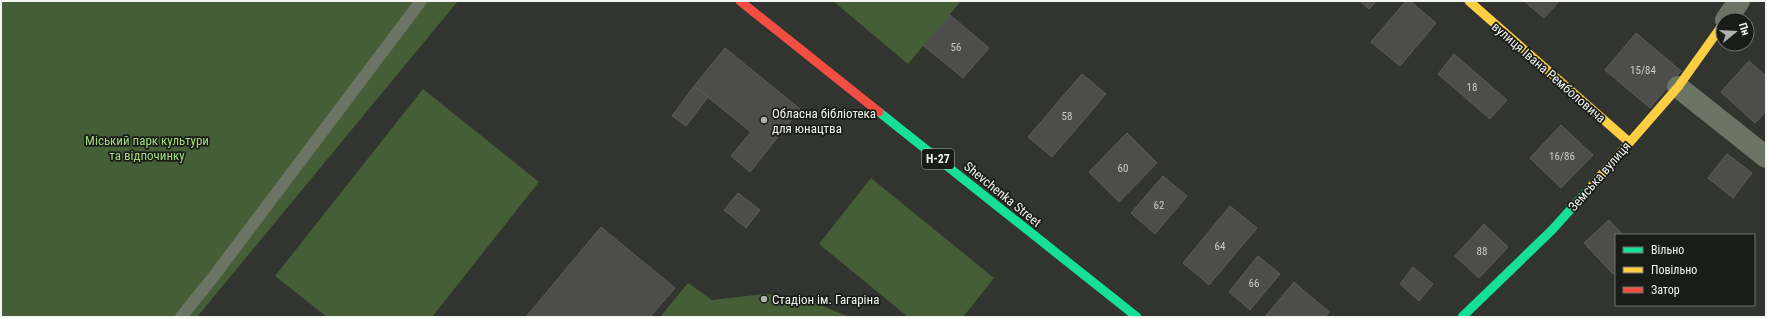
<svg xmlns="http://www.w3.org/2000/svg" width="1767" height="318" viewBox="0 0 1767 318" font-family="'Roboto Condensed',sans-serif">
<style>
.green{fill:#465e37}
.building{fill:#4d4d4c;stroke:#5d5d5c}
.lines{fill:none;stroke-linecap:round;stroke-linejoin:round}
.lane{stroke:#6b7465;stroke-width:12}
.street{stroke:#6b7465;stroke-width:22}
.fast{stroke:#16e098;stroke-width:9}
.slow{stroke:#ffcf43;stroke-width:9}
.jam{stroke:#f24e42;stroke-width:9}
.poi-dot{fill:#aeb1ac;stroke:#1a1c18;stroke-width:1.5}
.labels{text-anchor:middle;stroke-width:3.5;stroke-linejoin:round;paint-order:stroke}
.number-label{font-size:11px;fill:#c9cbc7}
.shield{fill:#1a1c18;stroke:#b1b4af;stroke-width:1}
.shield-label{font-size:12px;font-weight:bold;fill:#f2f5f0}
.street-label{font-size:13px;fill:#f2f5f0;stroke:#1a1c18}
.poi-label{font-size:13px;fill:#f2f5f0;stroke:#1a1c18;text-anchor:start}
.park-label{font-size:13px;fill:#a4db7d;stroke:#1a1c18}
</style>
<rect width="100%" height="100%" fill="#31342f"/>
<g class="green">
<polygon points="1,1 458,1 197,317 1,317"/>
<polygon points="833,1 961,1 908,64"/>
<polygon points="423,89 539,182 432,317 327,317 275,276"/>
<polygon points="871,178 994,278 963,317 908,317 819,244"/>
<polygon points="688,283 712,300 765,294 804,298 849,317 660,317"/>
</g>
<g class="building">
<polygon points="1360,1 1376,1 1369,9"/>
<polygon points="1406,1 1410,1 1436,23 1400,66 1371,42"/>
<polygon points="1524,1 1559,1 1544,18"/>
<polygon points="950,15 989,48 963,78 924,46"/>
<polygon points="1636,33 1681,71 1650,108 1605,70"/>
<polygon points="725,48 800,109 750,172 731,156 751,132 694,86"/>
<polygon points="1454,54 1507,100 1490,119 1438,74"/>
<polygon points="1749,61 1766,76 1766,111 1755,123 1721,92"/>
<polygon points="1082,74 1106,94 1052,157 1028,137"/>
<polygon points="694,86 708,97 686,126 672,116"/>
<polygon points="1561,125 1593,155 1561,188 1530,158"/>
<polygon points="1127,133 1157,163 1119,202 1089,172"/>
<polygon points="1727,154 1752,173 1733,198 1708,178"/>
<polygon points="1163,176 1187,196 1155,234 1131,213"/>
<polygon points="738,193 760,210 746,228 724,210"/>
<polygon points="1230,206 1257,228 1209,285 1183,263"/>
<polygon points="1609,220 1623,235 1616,235 1616,272 1613,274 1584,243"/>
<polygon points="1484,224 1508,247 1479,278 1455,256"/>
<polygon points="601,227 675,288 650,317 526,317"/>
<polygon points="1258,256 1280,274 1250,310 1229,292"/>
<polygon points="1413,267 1433,284 1419,301 1400,284"/>
<polygon points="1294,282 1329,312 1325,317 1265,317"/>
</g>
<g class="lines">
<polyline class="lane" points="181,317 214,276 421,1"/>
<g class="street">
<polyline points="1726,20 1739,1"/>
<polyline points="1678,87 1766,157"/>
</g>
<g class="fast">
<polyline points="879,112 1137,317"/>
<polyline points="1462,317 1552,230 1589,189"/>
</g>
<g class="slow">
<polyline points="1469,1 1629,142"/>
<polyline points="1589,189 1678,87 1723,24"/>
</g>
<polyline class="jam" points="740,1 879,112"/>
</g>
<g class="poi-dot">
<circle cx="764" cy="120" r="4"/>
<circle cx="764" cy="299" r="4"/>
</g>
<g class="labels">
<g class="number-label">
<text x="956" y="51">56</text>
<text x="1643" y="74">15/84</text>
<text x="1472" y="91">18</text>
<text x="1067" y="120">58</text>
<text x="1562" y="160">16/86</text>
<text x="1123" y="172">60</text>
<text x="1159" y="209">62</text>
<text x="1220" y="250">64</text>
<text x="1482" y="255">88</text>
<text x="1254" y="287">66</text>
</g>
<rect class="shield" x="922" y="149" width="32" height="20" rx="3"/>
<g class="shield-label">
<text x="938" y="163">Н-27</text>
</g>
<g class="street-label">
<text transform="translate(1549 72) rotate(41)" y="5">вулиця Івана Ремболовича</text>
<text transform="translate(1599 176) rotate(-49)" y="5">Земська вулиця</text>
<text transform="translate(1003 194) rotate(39)" y="5">Shevchenka Street</text>
</g>
<g class="poi-label">
<text x="772" y="118">Обласна бібліотека<tspan x="772" dy="15">для юнацтва</tspan></text>
<text x="772" y="304">Стадіон ім. Гагаріна</text>
</g>
<g class="park-label">
<text x="147" y="145">Міський парк культури<tspan x="147" dy="15">та відпочинку</tspan></text>
</g>
</g>
<rect width="1767" height="318" fill="none" stroke="#f2f5f0" stroke-width="4"/>
<rect x="1615" y="234" width="140" height="72" fill="#1a1c18" stroke="#70736e"/>
<rect x="1623" y="247" width="20" height="6" fill="#16e098" stroke="#70736e"/>
<text x="1651" y="254" font-size="12" fill="#f2f5f0">Вільно</text>
<rect x="1623" y="267" width="20" height="6" fill="#ffcf43" stroke="#70736e"/>
<text x="1651" y="274" font-size="12" fill="#f2f5f0">Повільно</text>
<rect x="1623" y="287" width="20" height="6" fill="#f24e42" stroke="#70736e"/>
<text x="1651" y="294" font-size="12" fill="#f2f5f0">Затор</text>
<g transform="translate(1735 32) rotate(72)"><circle r="19" fill="#1a1c18" stroke="#70736e"/>
<path d="M0-3L7 15L0 10L-7 15Z" fill="#aeb1ac"/>
<text y="-6" font-size="11" font-weight="bold" text-anchor="middle" fill="#f2f5f0">Пн</text>
</g>
</svg>
